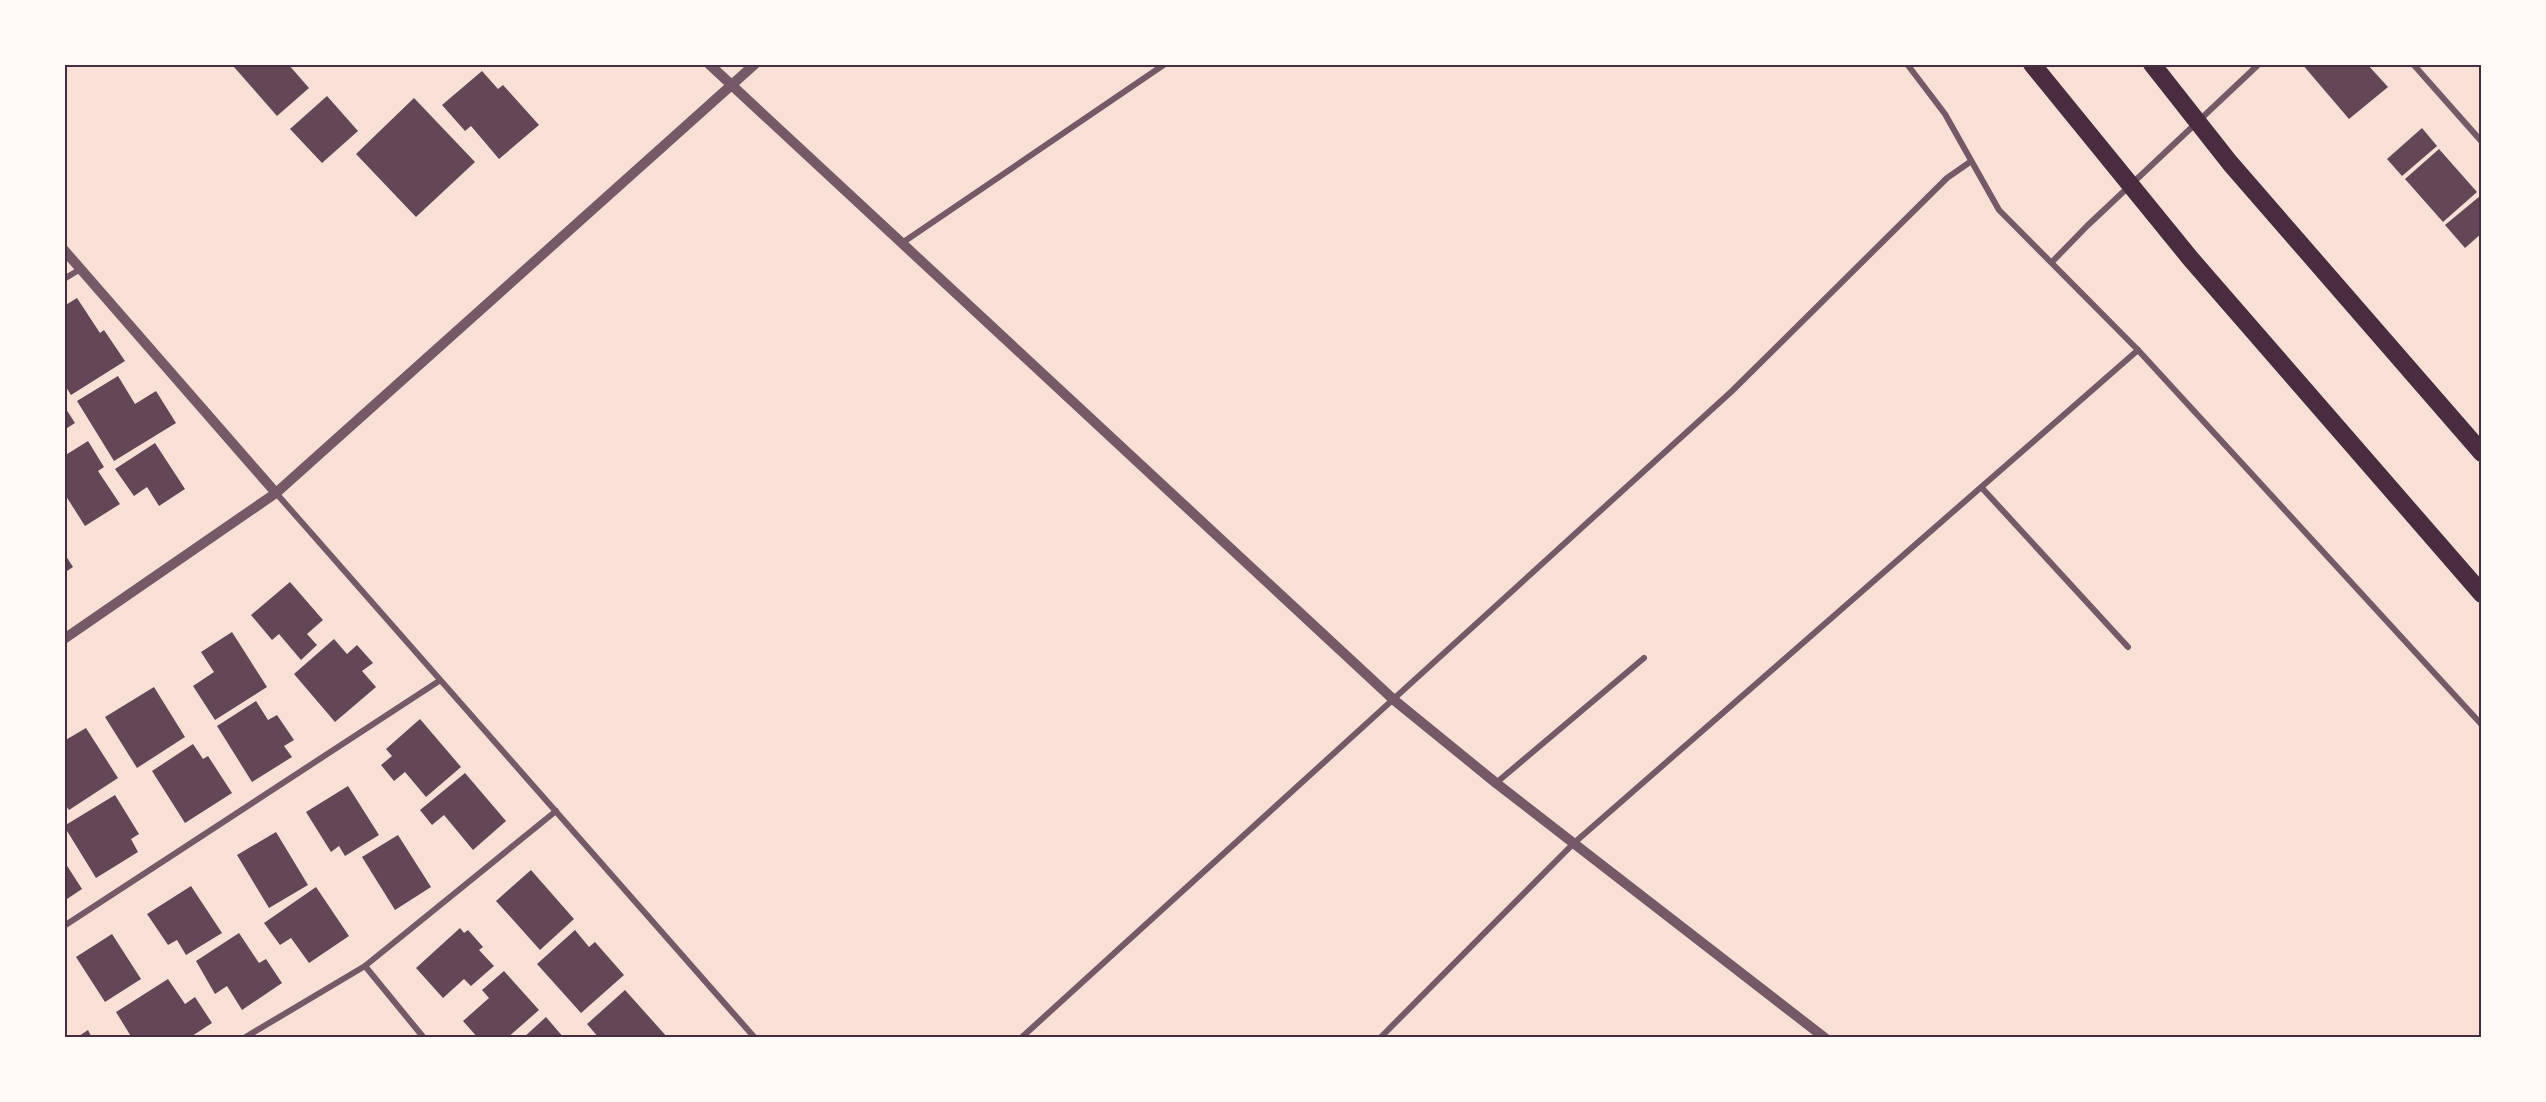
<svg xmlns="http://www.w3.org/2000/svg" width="2546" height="1102" viewBox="0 0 2546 1102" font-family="'Source Serif 4',serif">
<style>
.building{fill:#644757}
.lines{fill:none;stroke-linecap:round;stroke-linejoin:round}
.minor{stroke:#755966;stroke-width:6}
.tertiary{stroke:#755966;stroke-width:10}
.motorway{stroke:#4a2c40;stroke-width:18}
.neatline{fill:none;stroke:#4a2c40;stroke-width:2}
</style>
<rect width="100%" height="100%" fill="#f7e1d7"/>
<g class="building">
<polygon points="237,64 288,64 309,88 277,116 234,67"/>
<polygon points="2302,64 2367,64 2388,87 2349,119"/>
<polygon points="482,71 498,89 503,85 539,125 499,159 471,126 465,131 442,105"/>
<polygon points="327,96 358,131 322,163 290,129"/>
<polygon points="414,98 475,162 416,217 356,154"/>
<polygon points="2422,128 2437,146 2402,176 2387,159"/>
<polygon points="2439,149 2477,192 2443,222 2405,179"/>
<polygon points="2480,196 2482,233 2465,248 2445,225"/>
<polygon points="77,298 100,333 104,330 125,361 71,395 64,384 64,306"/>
<polygon points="118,376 135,404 156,391 176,423 114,461 77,401"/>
<polygon points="64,406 75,423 64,430"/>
<polygon points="88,441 104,467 98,471 120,504 85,526 64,493 64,456"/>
<polygon points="155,443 185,489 159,506 147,487 134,496 115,469"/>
<polygon points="64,553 73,567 64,573"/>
<polygon points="290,582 323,620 307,634 317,645 301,660 279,634 272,640 251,615"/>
<polygon points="232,632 267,687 215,720 193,686 214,672 201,652"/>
<polygon points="334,639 347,654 357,645 373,663 362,671 376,687 335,722 294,674"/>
<polygon points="154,687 185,737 137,768 105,717"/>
<polygon points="256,701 268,720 277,715 294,740 284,746 292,757 252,782 217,726"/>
<polygon points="420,719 461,767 426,797 405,772 394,781 381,765 392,756 386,749"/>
<polygon points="86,728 118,778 69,810 64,803 64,741"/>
<polygon points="193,744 203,759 208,756 232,793 185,823 152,771"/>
<polygon points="465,773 506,821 473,850 444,815 432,825 420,810"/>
<polygon points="348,786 379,835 345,856 339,846 331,852 306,812"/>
<polygon points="115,795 139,834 131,839 138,852 96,878 64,826"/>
<polygon points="276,832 308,885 269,908 237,855"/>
<polygon points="398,835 431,887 395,910 362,857"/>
<polygon points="64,861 82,889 64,901"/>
<polygon points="531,870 574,919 540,950 496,901"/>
<polygon points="191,886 222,933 186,955 177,940 168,945 147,914"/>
<polygon points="316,887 349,936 309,963 291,938 280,945 264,923"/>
<polygon points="460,928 464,933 468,930 483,947 479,950 494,966 471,986 464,979 443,998 416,968"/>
<polygon points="575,930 589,947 595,942 624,975 581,1013 537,964"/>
<polygon points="239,933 259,963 266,959 282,983 242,1010 227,986 215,994 196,961"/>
<polygon points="112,934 141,979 105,1002 76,957"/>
<polygon points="504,971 539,1010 507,1038 478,1038 463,1021 489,998 482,990"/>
<polygon points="168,979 185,1004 195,997 212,1023 189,1038 132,1038 116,1012"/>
<polygon points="625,990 668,1038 599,1038 587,1024"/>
<polygon points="546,1017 564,1038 523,1038"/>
<polygon points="88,1030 92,1038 76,1038"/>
</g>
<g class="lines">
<g class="minor">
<polyline points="1907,64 1945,114 1999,210 2138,350 2482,725"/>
<polyline points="2413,64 2482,142"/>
<polyline points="902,243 1165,64"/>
<polyline points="2052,262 2087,226 2259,64"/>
<polyline points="64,279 82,268"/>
<polyline points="1982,488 2128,647"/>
<polyline points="276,493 755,1038"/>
<polyline points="1496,783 1644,658"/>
<polyline points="64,926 439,681"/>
<polyline points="365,966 424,1038"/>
<polyline points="244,1038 365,966 556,811"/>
<polyline points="1021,1038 1732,391 1947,178 1970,162"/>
<polyline points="1380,1038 1574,843 2138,350"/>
</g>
<g class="tertiary">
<polyline points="709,64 1394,700 1496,783 1825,1038"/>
<polyline points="64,250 276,493"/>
<polyline points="64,639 276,493 755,64"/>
</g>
<g class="motorway">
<polyline points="2032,64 2190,258 2482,594"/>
<polyline points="2152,64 2230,163 2482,453"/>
</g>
</g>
<rect width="2546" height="1102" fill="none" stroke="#fffaf5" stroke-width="132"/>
<rect x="66" y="66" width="2414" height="970" class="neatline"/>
</svg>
